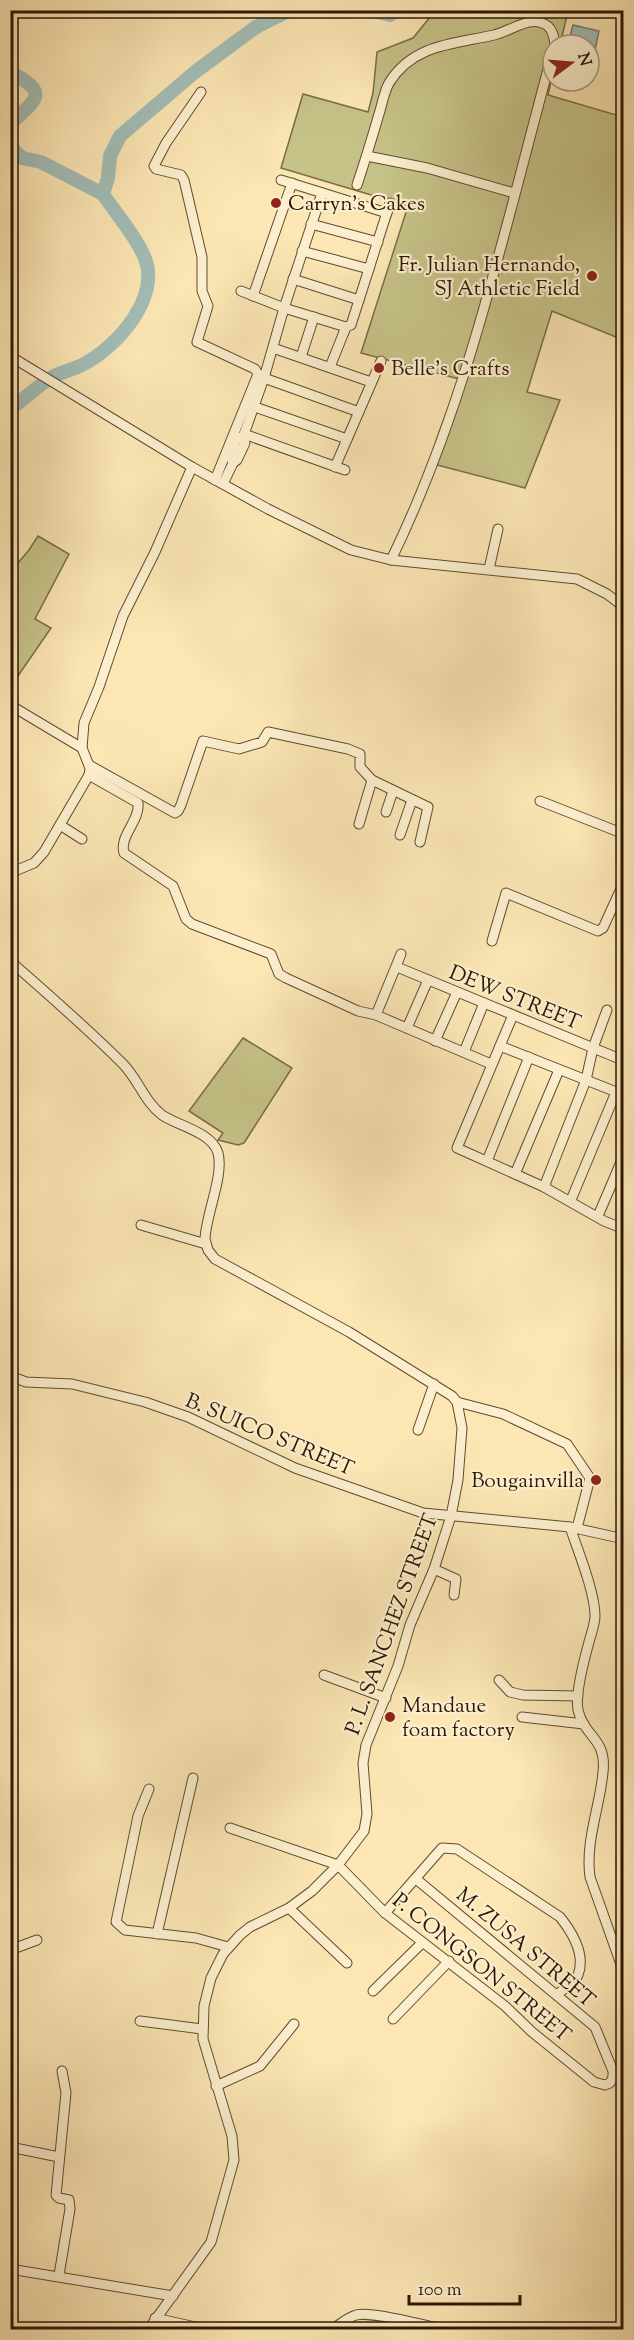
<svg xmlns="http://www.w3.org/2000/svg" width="634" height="2340" viewBox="0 0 634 2340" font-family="'Sorts Mill Goudy',serif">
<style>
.green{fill:#c6c388;stroke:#796d46;stroke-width:1.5}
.water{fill:#a2bdb6;stroke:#737b6f;stroke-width:1.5}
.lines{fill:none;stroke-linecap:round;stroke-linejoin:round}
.river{stroke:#a2bdb6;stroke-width:14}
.minor-casing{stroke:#604b30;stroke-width:11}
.minor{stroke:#fcefce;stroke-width:9}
.poi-dot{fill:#8f2418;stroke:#fcefce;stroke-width:2}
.labels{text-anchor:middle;stroke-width:4.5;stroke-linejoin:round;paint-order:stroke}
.poi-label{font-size:21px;fill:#2c1704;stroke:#fcefce;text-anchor:start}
.street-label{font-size:21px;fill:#2c1704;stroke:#fcefce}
</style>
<rect width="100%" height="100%" fill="#fbe6b4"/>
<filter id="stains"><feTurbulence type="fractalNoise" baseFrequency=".00333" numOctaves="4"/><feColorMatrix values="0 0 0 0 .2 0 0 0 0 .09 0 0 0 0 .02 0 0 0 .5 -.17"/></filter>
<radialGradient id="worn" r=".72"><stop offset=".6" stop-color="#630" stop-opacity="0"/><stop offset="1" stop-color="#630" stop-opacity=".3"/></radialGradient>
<g class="green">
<polygon points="435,11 568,11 560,45 553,45 553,73 548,95 623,117 623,340 552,311 527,392 560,400 525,488 437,465 444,444 436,441 459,379 361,353 408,206 281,168 303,94 368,112 373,93 377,52 413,38"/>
<polygon points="38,536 69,554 35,619 51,628 11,686 11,571 29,550"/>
<polygon points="243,1038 292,1068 244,1143 238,1145 218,1140 223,1133 189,1111"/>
</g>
<polygon class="water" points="573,25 599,31 595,50 589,49 589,45 568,44"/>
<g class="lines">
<g class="river">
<polyline points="369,10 390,15 399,10"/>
<path d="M10,72C47,92 40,97 12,122L10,136"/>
<polyline points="10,146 22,158 41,162 103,194"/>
<path d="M10,409C26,398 38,385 54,376C64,371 75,369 84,364C118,346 162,296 144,256C134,233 116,214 103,194L108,178L110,156L120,136L195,72L256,27L290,10"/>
</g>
<g class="minor-casing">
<g id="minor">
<polyline points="201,92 166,143 154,166 156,169 181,175 184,180 202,257 202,291 208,306 197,342 255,369 258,374 215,480"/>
<polyline points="367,156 427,168 514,193"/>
<polyline points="281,180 387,213"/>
<path d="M357,185C365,161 372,138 379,114C382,105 384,92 389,83C413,44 454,44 494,35C508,32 528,17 542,23C552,26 554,36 555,45"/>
<polyline points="311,224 378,242"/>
<polyline points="302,251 369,269"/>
<polyline points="293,279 359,300"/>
<polyline points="241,291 284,308 346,327"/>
<polyline points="253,296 292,183"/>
<polyline points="273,348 371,382"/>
<polyline points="10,356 192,467 268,509 351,550 391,560 577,579 607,594 624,607"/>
<polyline points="301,357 314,317"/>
<polyline points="330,367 346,327 351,325 390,203"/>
<polyline points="264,378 359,412"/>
<polyline points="255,407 347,439"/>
<polyline points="244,434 345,470"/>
<polyline points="233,463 237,460 245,443 243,437"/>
<polyline points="335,467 381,361"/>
<polyline points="223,484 233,463 230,456 237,438 243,437 264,378 284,308 322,193"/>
<path d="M391,560C469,400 506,222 553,51"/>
<polyline points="489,569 498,529"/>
<polyline points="10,705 82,748"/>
<polyline points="89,765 175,813 178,811 181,805 203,741 239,749 262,742 268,732 348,749 360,754 360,767 372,780 428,807 420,842"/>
<path d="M89,775L138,803C140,821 119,836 124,853L173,886L186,919L192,924L271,954L279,974L286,978L358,1011L376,1015L491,1064"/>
<polyline points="540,801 624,834"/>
<polyline points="386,812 393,791"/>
<polyline points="359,824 372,780"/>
<polyline points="60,825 82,839"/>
<polyline points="400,835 412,800"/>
<polyline points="10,873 34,863 44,852 89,775 90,768 82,748 84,723 99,687 123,616 155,552 192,467"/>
<polyline points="492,941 506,893 598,931 603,928 624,882"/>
<path d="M10,961C49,995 87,1028 123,1064C138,1079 144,1101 162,1115C178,1126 212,1132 218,1153C224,1176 206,1214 205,1239L208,1250L215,1259L349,1332L452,1396L457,1402L462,1428L458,1480L451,1516L434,1569L410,1625L398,1666L366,1745L363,1763L367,1814L364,1831L338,1865L312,1891L289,1908L250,1927L240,1935L223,1954L211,1978L204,2006L203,2039L232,2136L234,2160L211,2242L148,2330"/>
<polyline points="397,967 620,1059 624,1058"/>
<polyline points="376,1015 401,954"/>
<polyline points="513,1015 457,1148 544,1187 604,1221 624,1229"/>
<polyline points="407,1028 428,980"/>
<polyline points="435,1041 457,992"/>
<polyline points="500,1046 624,1095"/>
<polyline points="464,1052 484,1003"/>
<polyline points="487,1161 529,1057"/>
<polyline points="515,1174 559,1070"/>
<polyline points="544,1187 586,1080 593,1048 607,1010"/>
<polyline points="571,1200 616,1092"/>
<polyline points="598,1216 624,1155"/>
<polyline points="141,1225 206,1244"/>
<polyline points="10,1376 26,1382 72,1384 145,1402 188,1417 295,1468 423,1513 570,1527 624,1539"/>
<polyline points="457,1402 503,1414 567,1444 590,1478 577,1528"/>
<polyline points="418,1430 434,1384"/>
<path d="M570,1527C578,1551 595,1592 595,1616C595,1624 591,1634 589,1642C584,1660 575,1693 578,1710C584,1737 607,1738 603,1772C600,1807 585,1841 590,1877L624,1973"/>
<polyline points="434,1569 456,1579 454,1595"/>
<polyline points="324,1675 386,1698"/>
<polyline points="499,1680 510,1692 523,1695 578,1696"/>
<polyline points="522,1717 584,1724"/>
<polyline points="149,1789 138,1816 116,1922 125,1930 196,1938 228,1947"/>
<polyline points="230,1828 338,1865 385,1913 505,2006 532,2032 594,2082 605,2085 610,2083 613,2077 613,2071 595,2027 416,1879"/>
<polyline points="289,1908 347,1963"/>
<path d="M385,1913L442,1848L457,1849L560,1917C572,1932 586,1954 578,1975C575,1982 563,1989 557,1995"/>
<polyline points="157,1934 193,1778"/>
<polyline points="10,1950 37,1940"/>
<polyline points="373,1991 422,1943"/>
<polyline points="393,2019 449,1961"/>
<polyline points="140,2021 202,2029"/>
<polyline points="216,2086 260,2066 294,2024"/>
<polyline points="10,2147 59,2157"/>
<polyline points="10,2269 173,2296"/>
<polyline points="59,2275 70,2209 69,2200 59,2198 56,2195 66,2093 62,2071"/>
<polyline points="155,2318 209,2330"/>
<path d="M331,2330C340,2325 346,2318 356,2315C373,2311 426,2326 447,2330"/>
</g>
</g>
<use href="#minor" class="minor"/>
</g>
<g class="poi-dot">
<circle cx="276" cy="203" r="6"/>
<circle cx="592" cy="276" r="6"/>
<circle cx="379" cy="368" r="6"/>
<circle cx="596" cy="1480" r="6"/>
<circle cx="390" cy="1717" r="6"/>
</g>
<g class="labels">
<g class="poi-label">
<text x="288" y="210">Carryn's Cakes</text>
<text x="580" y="271" text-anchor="end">Fr. Julian Hernando,<tspan x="580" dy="24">SJ Athletic Field</tspan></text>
<text x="391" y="375">Belle's Crafts</text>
<text x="584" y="1487" text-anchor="end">Bougainvilla</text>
<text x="402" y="1712">Mandaue<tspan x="402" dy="24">foam factory</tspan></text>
</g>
<g class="street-label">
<text transform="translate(515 997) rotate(22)" y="7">DEW STREET</text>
<text transform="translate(270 1434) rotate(23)" y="7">B. SUICO STREET</text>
<text transform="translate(391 1624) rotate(-70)" y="7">P. L. SANCHEZ STREET</text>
<text transform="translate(526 1947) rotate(40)" y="7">M. ZUSA STREET</text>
<text transform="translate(482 1967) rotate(39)" y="7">P. CONGSON STREET</text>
</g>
</g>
<rect width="634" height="2340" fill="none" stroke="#fbe6b4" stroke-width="36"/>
<rect x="12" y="12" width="610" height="2316" fill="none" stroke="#2c1704" stroke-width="3"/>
<rect x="18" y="18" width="598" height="2304" fill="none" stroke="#2c1704" stroke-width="1.5"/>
<g transform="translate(571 63) rotate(74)"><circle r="28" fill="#fcefce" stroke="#a9997d" stroke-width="1.5"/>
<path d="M0-4.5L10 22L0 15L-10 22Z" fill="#8f2418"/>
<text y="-9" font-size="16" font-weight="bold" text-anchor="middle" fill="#2c1704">N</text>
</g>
<path d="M409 2295v9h111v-9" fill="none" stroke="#2c1704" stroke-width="3"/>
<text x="418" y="2295" font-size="18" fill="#2c1704" stroke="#fcefce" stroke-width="4.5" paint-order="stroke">100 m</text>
<rect width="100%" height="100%" filter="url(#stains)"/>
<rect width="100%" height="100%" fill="url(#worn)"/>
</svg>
